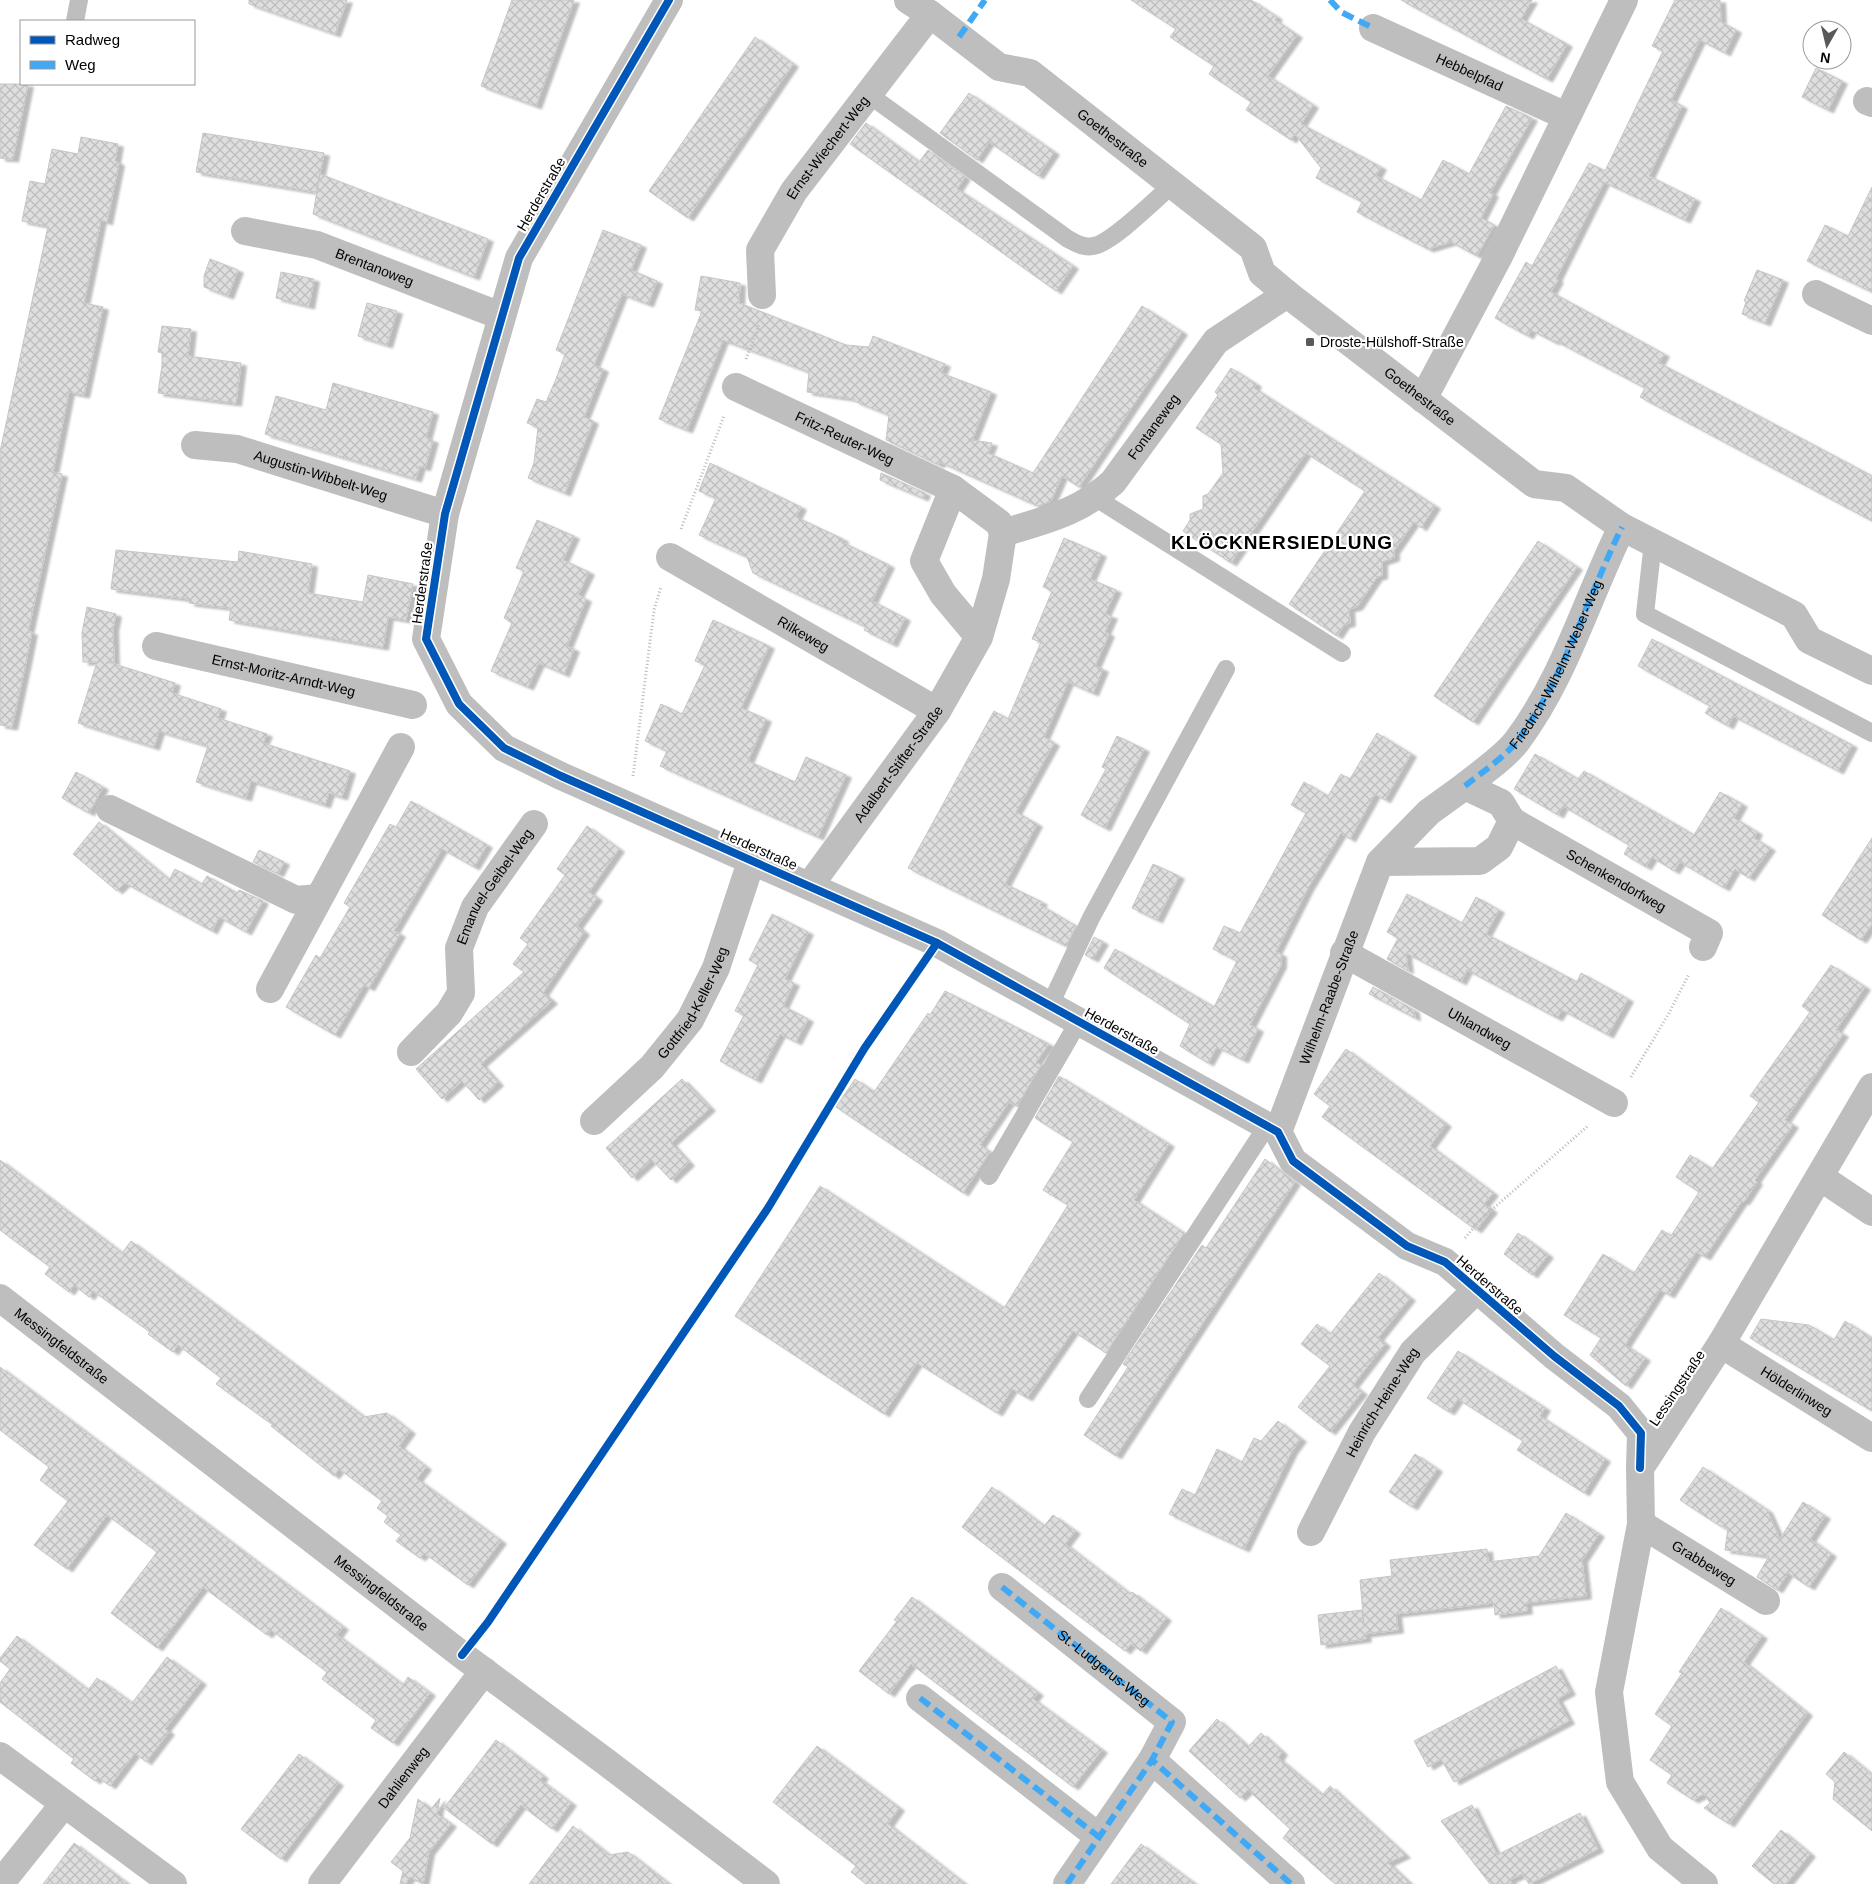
<svg xmlns="http://www.w3.org/2000/svg" width="1872" height="1884" viewBox="0 0 1872 1884" font-family="Arial,sans-serif">
<style>
.building{fill:url(#building-cross-hatch);stroke:#c6c6c6;filter:url(#shadow)}
.lines{fill:none;stroke-linecap:round;stroke-linejoin:round}
.path{stroke:#b9b9b9;stroke-width:3;stroke-dasharray:1 2.5;stroke-linecap:butt}
.service{stroke:#bebebe;stroke-width:18}
.minor{stroke:#bebebe;stroke-width:28}
.quiet{stroke:#3fa9f5;stroke-width:6;stroke-dasharray:12 6;stroke-linecap:butt}
.cycleway-casing{stroke:#fff;stroke-width:11}
.cycleway{stroke:#0057b8;stroke-width:8}
.poi-dot{fill:#595959;stroke:#fff;stroke-width:2}
.labels{text-anchor:middle;stroke-width:4.5;stroke-linejoin:round;paint-order:stroke}
.street-label{font-size:14px;fill:#000;stroke:#fff}
.poi-label{font-size:14px;fill:#000;stroke:#fff;text-anchor:start}
.district-label{font-size:19px;font-weight:bold;letter-spacing:1px;fill:#000;stroke:#fff}
</style>
<defs>
<pattern id="building-cross-hatch" width="8" height="8" patternUnits="userSpaceOnUse" patternTransform="scale(1.25)"><rect width="8" height="8" fill="#dedede"/><path d="M0 0l8 8M0 8l8-8" fill="none" stroke="#bdbdbd"/></pattern>
<filter id="shadow"><feDropShadow dx="5.5" dy="3" stdDeviation="1" flood-color="#0004"/></filter>
</defs>
<rect width="100%" height="100%" fill="#fff"/>
<g class="building">
<polygon points="249,0 347,0 335,34 249,4"/>
<polygon points="512,0 574,0 536,106 481,86"/>
<polygon points="1131,0 1251,0 1277,17 1275,20 1297,35 1268,76 1313,105 1301,124 1381,167 1376,176 1421,200 1443,160 1469,174 1506,106 1532,118 1490,193 1493,194 1481,218 1494,225 1477,256 1451,242 1428,249 1357,212 1362,202 1316,178 1321,168 1295,134 1291,140 1246,110 1251,102 1209,74 1214,66 1170,37 1176,29"/>
<polygon points="1401,0 1532,0 1521,19 1567,44 1547,79"/>
<polygon points="1675,0 1720,0 1721,22 1736,30 1725,53 1700,40 1671,100 1682,106 1649,176 1695,199 1685,220 1604,182 1556,279 1558,280 1551,292 1664,354 1659,363 1872,476 1872,521 1640,397 1645,388 1554,340 1554,342 1531,330 1528,336 1495,318 1526,262 1532,266 1589,163 1605,171 1663,51 1652,46"/>
<polygon points="755,37 793,64 688,218 649,191"/>
<polygon points="1816,68 1842,81 1828,110 1802,97"/>
<polygon points="0,84 28,84 13,159 0,158"/>
<polygon points="969,93 1054,152 1038,176 989,142 977,160 940,133"/>
<polygon points="866,123 919,162 928,150 965,177 957,189 1073,266 1056,291 850,144"/>
<polygon points="203,133 324,153 316,192 196,172"/>
<polygon points="81,137 118,144 115,161 119,163 107,222 101,220 84,303 103,307 84,395 69,392 53,472 62,474 28,632 32,632 26,662 12,727 0,725 0,452 48,226 22,221 30,181 45,184 52,149 78,154"/>
<polygon points="320,174 488,239 474,277 313,214"/>
<polygon points="1872,187 1872,292 1807,261 1825,225 1848,236"/>
<polygon points="603,230 641,245 631,270 657,281 648,304 622,294 594,365 603,369 584,417 593,421 565,493 528,478 534,463 538,427 527,423 537,399 546,402 556,379 565,354 556,350"/>
<polygon points="210,259 238,270 228,296 204,287 204,276"/>
<polygon points="1757,270 1783,280 1765,323 1742,314 1746,302 1744,301"/>
<polygon points="281,272 314,279 309,306 276,298"/>
<polygon points="701,276 740,283 739,303 846,345 869,347 873,336 945,364 941,373 991,392 972,440 992,443 988,453 1033,473 1142,306 1182,332 1079,487 1062,476 1051,501 1038,506 940,462 939,465 886,440 889,415 854,401 855,399 807,392 809,372 723,340 687,430 659,419 702,311 695,310"/>
<polygon points="367,303 397,311 387,345 358,336"/>
<polygon points="162,326 191,329 188,356 241,363 236,403 158,393 162,365 162,353 158,352"/>
<polygon points="1231,368 1256,384 1254,388 1435,506 1421,528 1414,522 1394,551 1394,558 1382,562 1382,576 1377,577 1357,607 1349,609 1350,623 1344,625 1337,636 1289,604 1365,491 1306,453 1231,563 1183,531 1190,520 1190,514 1203,509 1203,496 1208,494 1223,473 1221,444 1196,428 1218,395 1215,392"/>
<polygon points="333,383 433,412 426,438 433,440 425,468 420,466 416,479 265,434 276,396 326,410"/>
<polygon points="710,463 801,507 796,517 843,539 842,542 889,565 872,601 905,618 892,644 864,630 866,627 753,573 747,557 699,535 716,498 699,491"/>
<polygon points="881,473 925,493 923,498 880,480"/>
<polygon points="537,520 574,536 563,560 589,572 578,595 586,599 567,646 574,649 564,674 539,663 528,687 491,671 512,623 504,618 524,571 516,568"/>
<polygon points="1064,538 1101,554 1090,579 1116,590 1105,614 1112,616 1105,632 1109,634 1095,666 1103,669 1093,693 1068,682 1044,737 1054,743 1016,812 1037,824 1005,884 1042,902 1040,905 1076,926 1066,946 908,868 994,711 1008,719 1041,642 1032,639 1052,591 1043,587"/>
<polygon points="1538,541 1577,567 1473,722 1434,696"/>
<polygon points="116,550 238,562 239,551 312,564 308,593 363,602 368,575 413,584 406,620 388,617 383,647 229,620 231,608 189,603 189,599 111,589"/>
<polygon points="87,607 116,614 113,629 114,662 108,662 175,683 172,693 221,709 218,718 267,734 263,743 350,771 342,797 329,793 325,805 251,781 246,798 196,782 208,746 159,731 154,747 78,723 97,662 83,662 82,633"/>
<polygon points="713,620 769,646 741,708 766,719 748,761 795,782 806,757 846,775 818,837 660,766 667,751 645,741 661,704 682,714 705,665 695,661"/>
<polygon points="1652,639 1852,745 1838,771 1733,716 1728,726 1705,713 1710,706 1638,666"/>
<polygon points="1377,733 1411,754 1385,800 1375,794 1350,839 1341,833 1308,888 1276,952 1281,954 1281,965 1250,1025 1258,1029 1243,1060 1217,1047 1208,1063 1180,1046 1190,1024 1104,968 1115,949 1214,1007 1237,961 1213,949 1224,926 1240,933 1306,813 1291,805 1304,782 1328,796 1341,774 1350,779"/>
<polygon points="1117,736 1144,749 1105,828 1081,815 1106,769 1102,767"/>
<polygon points="1535,754 1578,779 1584,771 1694,835 1720,792 1742,804 1734,818 1757,832 1754,838 1770,848 1749,878 1735,869 1724,888 1680,862 1674,871 1652,857 1646,867 1624,854 1629,845 1563,806 1558,815 1514,789"/>
<polygon points="76,772 103,787 89,813 62,798"/>
<polygon points="411,801 487,845 474,867 442,849 394,931 400,934 384,962 369,988 364,985 335,1035 286,1007 316,955 320,958 350,907 344,903 390,824 396,827"/>
<polygon points="99,822 169,880 175,869 202,884 207,876 237,893 239,890 263,901 246,932 219,917 212,931 125,883 117,891 73,854"/>
<polygon points="587,826 619,849 589,892 597,898 577,926 584,932 543,993 552,1001 481,1064 498,1083 479,1100 462,1081 442,1099 416,1069 524,972 513,964 528,944 520,938 565,875 557,869"/>
<polygon points="1872,838 1872,924 1861,940 1822,915"/>
<polygon points="259,850 284,862 278,874 253,862"/>
<polygon points="1153,864 1179,876 1157,920 1132,908"/>
<polygon points="1407,894 1462,923 1476,897 1499,910 1486,934 1577,982 1581,973 1628,999 1608,1035 1562,1010 1557,1018 1467,970 1461,982 1406,953 1408,971 1387,959 1398,938 1387,932"/>
<polygon points="772,914 808,932 785,979 794,983 783,1006 808,1019 796,1042 780,1034 756,1080 720,1061 744,1015 735,1011 758,965 749,960"/>
<polygon points="1094,937 1103,942 1093,959 1085,955"/>
<polygon points="1831,965 1865,987 1836,1030 1843,1034 1785,1120 1793,1125 1755,1180 1757,1182 1744,1202 1742,1201 1705,1257 1696,1252 1669,1295 1660,1290 1625,1345 1645,1358 1626,1386 1590,1355 1601,1338 1564,1315 1603,1254 1634,1273 1662,1230 1671,1236 1699,1192 1676,1177 1690,1155 1712,1169 1759,1102 1750,1096 1810,1012 1802,1006"/>
<polygon points="1373,987 1414,1010 1415,1018 1369,994"/>
<polygon points="945,991 1049,1044 1036,1062 1041,1065 1017,1106 1009,1102 980,1145 990,1152 963,1193 836,1107 855,1079 874,1092 928,1013 930,1015"/>
<polygon points="1346,1049 1446,1124 1430,1146 1493,1193 1484,1204 1492,1210 1476,1230 1322,1117 1330,1106 1314,1094"/>
<polygon points="1059,1076 1169,1144 1134,1200 1184,1233 1106,1353 1073,1331 1027,1398 1012,1389 997,1413 917,1363 884,1414 735,1316 820,1186 1004,1308 1068,1205 1043,1190 1073,1142 1035,1118"/>
<polygon points="682,1079 710,1108 671,1143 689,1163 671,1180 652,1160 632,1178 606,1148"/>
<polygon points="1265,1159 1295,1182 1116,1456 1084,1435 1128,1367 1123,1364 1202,1245 1206,1248"/>
<polygon points="0,1160 122,1253 131,1241 364,1417 387,1413 410,1431 399,1446 426,1467 417,1479 501,1541 468,1585 424,1553 420,1558 396,1541 401,1535 384,1522 388,1516 377,1508 382,1501 339,1469 334,1476 271,1426 273,1425 216,1384 221,1378 178,1345 173,1352 148,1334 150,1332 93,1291 89,1297 74,1285 69,1292 45,1274 50,1267 0,1230"/>
<polygon points="1518,1233 1548,1255 1532,1275 1504,1254"/>
<polygon points="1379,1273 1410,1298 1378,1338 1385,1344 1353,1385 1362,1392 1330,1432 1298,1407 1330,1366 1301,1344 1317,1324 1330,1334"/>
<polygon points="1761,1319 1809,1325 1834,1340 1845,1321 1872,1338 1872,1411 1750,1338"/>
<polygon points="1458,1351 1545,1408 1540,1416 1605,1459 1584,1493 1517,1450 1523,1441 1458,1399 1449,1412 1427,1398"/>
<polygon points="0,1367 343,1627 337,1635 403,1685 408,1677 430,1693 393,1743 371,1728 376,1720 322,1679 327,1672 271,1630 267,1635 203,1587 157,1648 111,1613 157,1552 107,1515 67,1569 34,1545 68,1501 40,1480 49,1467 0,1430"/>
<polygon points="1278,1421 1301,1439 1292,1451 1244,1549 1169,1514 1182,1489 1195,1495 1217,1449 1242,1462 1254,1438 1261,1441"/>
<polygon points="1415,1454 1437,1469 1412,1507 1389,1492"/>
<polygon points="1703,1467 1767,1510 1780,1539 1803,1502 1825,1516 1810,1539 1831,1554 1809,1587 1788,1573 1777,1590 1757,1577 1769,1556 1725,1550 1728,1528 1720,1526 1680,1500"/>
<polygon points="992,1487 1044,1526 1053,1515 1075,1531 1065,1544 1130,1594 1132,1592 1166,1618 1141,1651 1131,1644 1125,1651 962,1527"/>
<polygon points="1566,1513 1599,1534 1582,1560 1586,1596 1526,1603 1527,1611 1495,1615 1494,1603 1396,1614 1398,1630 1365,1634 1366,1639 1321,1645 1318,1615 1362,1610 1364,1625 1360,1580 1392,1576 1390,1560 1487,1549 1488,1562 1539,1556"/>
<polygon points="912,1597 1038,1693 1033,1699 1102,1750 1073,1787 911,1664 889,1694 859,1671 897,1621 894,1620"/>
<polygon points="1721,1608 1762,1636 1744,1662 1807,1713 1729,1824 1704,1808 1710,1803 1704,1794 1693,1800 1667,1783 1672,1775 1650,1760 1672,1726 1655,1714 1682,1673 1679,1672"/>
<polygon points="17,1636 88,1690 97,1678 132,1703 167,1657 201,1682 165,1729 169,1732 146,1762 135,1753 110,1786 98,1777 95,1781 71,1763 74,1759 0,1702 0,1683 10,1669 0,1661 0,1658"/>
<polygon points="1556,1666 1570,1692 1557,1699 1569,1721 1454,1782 1441,1759 1428,1767 1414,1741"/>
<polygon points="1217,1719 1248,1747 1261,1733 1282,1752 1278,1758 1322,1795 1330,1786 1405,1855 1388,1863 1410,1884 1335,1884 1283,1838 1290,1829 1248,1790 1240,1798 1189,1751"/>
<polygon points="496,1740 543,1776 540,1780 571,1803 552,1829 521,1805 492,1844 444,1808"/>
<polygon points="817,1746 899,1808 888,1824 965,1884 866,1884 851,1872 856,1866 773,1802"/>
<polygon points="1844,1752 1872,1775 1872,1831 1833,1799 1835,1782 1826,1774"/>
<polygon points="299,1754 338,1783 281,1859 241,1829"/>
<polygon points="440,1798 437,1814 451,1824 429,1852 423,1884 410,1877 405,1884 400,1884 403,1871 391,1862 410,1838 418,1799 431,1809"/>
<polygon points="1472,1805 1497,1855 1580,1813 1598,1849 1529,1884 1522,1874 1510,1880 1512,1884 1490,1884 1441,1821"/>
<polygon points="573,1826 609,1855 628,1852 669,1884 529,1884"/>
<polygon points="1781,1830 1810,1854 1786,1884 1774,1884 1752,1866"/>
<polygon points="74,1843 128,1884 43,1884"/>
<polygon points="1141,1844 1195,1884 1111,1884"/>
</g>
<g class="lines">
<g class="path">
<polyline points="746,359 759,325"/>
<polyline points="681,529 724,416"/>
<polyline points="633,776 654,610 661,587"/>
<polyline points="1631,1077 1669,1013 1689,974"/>
<polyline points="1465,1238 1480,1220 1589,1125"/>
</g>
<g class="service">
<polyline points="75,21 79,0"/>
<path d="M868,94L1068,239C1076,243 1083,248 1093,246C1111,244 1157,198 1172,185"/>
<polyline points="1096,498 1342,653"/>
<polyline points="1653,542 1645,614 1872,733"/>
<polyline points="1050,1005 1091,918 1226,669"/>
<polyline points="989,1176 1079,1021"/>
<polyline points="1088,1399 1267,1126"/>
</g>
<g class="minor">
<polyline points="669,0 519,258 445,514 426,639 459,704 504,748 561,776 937,943 1278,1132 1293,1161 1407,1246 1445,1262 1554,1356 1619,1406 1641,1433 1640,1468"/>
<path id="s1" d="M908,0L930,14L999,67L1030,73L1253,248L1262,273L1287,294L1534,484L1566,488L1622,527L1794,615L1809,640L1872,671"/>
<path id="s2" d="M1373,28L1566,116"/>
<polyline points="1867,101 1872,103"/>
<path id="s3" d="M245,231L317,245L501,316"/>
<polyline points="1816,294 1872,321"/>
<path id="s4" d="M762,295L760,250L794,191L930,14"/>
<path id="s5" d="M736,387L953,489"/>
<polyline points="1423,399 1498,258 1624,0"/>
<path id="s6" d="M195,445L237,449L445,514"/>
<path id="s7" d="M1003,533C1045,520 1079,513 1113,482L1216,341L1287,294"/>
<path id="s8" d="M670,557L937,711"/>
<path id="s9" d="M156,646L413,705"/>
<path d="M1465,786C1481,773 1505,757 1517,741C1565,677 1587,598 1622,527"/>
<polyline points="110,809 296,900 318,898"/>
<path id="s10" d="M1512,821L1709,933L1703,947"/>
<path id="s11" d="M810,885L937,711L979,637L996,579L1003,533L999,523L953,489L924,561L943,594L979,637"/>
<path id="s12" d="M1344,953L1614,1103"/>
<polyline points="270,989 401,747"/>
<path id="s13" d="M411,1052L449,1013L461,993L459,948L475,907L534,824"/>
<path id="s14" d="M594,1121L652,1067L690,1020L716,968L752,859"/>
<path id="s15" d="M1278,1132L1380,862L1429,812L1465,786L1501,803L1512,821L1499,847L1480,861L1380,862"/>
<polyline points="1820,1177 1872,1212"/>
<path id="s16" d="M0,1298L462,1655L606,1762L766,1884"/>
<path id="s17" d="M1721,1344L1872,1438"/>
<path id="s18" d="M1641,1524L1766,1601"/>
<path id="s19" d="M1311,1532L1362,1432L1413,1352L1476,1290"/>
<path id="s20" d="M1002,1587L1172,1722L1152,1760"/>
<polyline points="920,1698 1099,1837"/>
<polyline points="0,1756 173,1884"/>
<polyline points="0,1884 64,1804"/>
<path id="s21" d="M322,1884L484,1671"/>
<polyline points="1067,1884 1152,1760 1291,1884"/>
<polyline points="1704,1884 1660,1848 1620,1782 1609,1692 1641,1524 1640,1468 1721,1344 1872,1087"/>
</g>
<g class="quiet">
<polyline points="1330,0 1341,12 1373,28"/>
<polyline points="959,37 985,0"/>
<path id="s22" d="M1465,786C1481,773 1505,757 1517,741C1565,677 1587,598 1622,527"/>
<polyline points="1002,1587 1172,1722 1152,1760"/>
<polyline points="920,1698 1099,1837"/>
<polyline points="1067,1884 1152,1760 1291,1884"/>
</g>
<g class="cycleway-casing">
<g id="cycleway">
<polyline points="669,0 519,258 445,514 426,639 459,704 504,748 561,776 937,943 1278,1132 1293,1161 1407,1246 1445,1262 1554,1356 1619,1406 1641,1433 1640,1468"/>
<polyline points="462,1655 488,1622 768,1208 864,1049 937,943"/>
</g>
</g>
<use href="#cycleway" class="cycleway"/>
</g>
<rect class="poi-dot" x="1305" y="337" width="10" height="10" rx="2.5"/>
<g class="labels">
<g class="street-label">
<text dy="5" stroke="none"><textPath href="#s2" startOffset="106">Hebbelpfad</textPath></text>
<text dy="5" stroke="none"><textPath href="#s1" startOffset="250">Goethestraße</textPath></text>
<text dy="5" stroke="none"><textPath href="#s4" startOffset="168">Ernst-Wiechert-Weg</textPath></text>
<text transform="translate(541 194) rotate(-60)" y="5">Herderstraße</text>
<text dy="5" stroke="none"><textPath href="#s3" startOffset="135">Brentanoweg</textPath></text>
<text dy="5" stroke="none"><textPath href="#s1" startOffset="655">Goethestraße</textPath></text>
<text dy="5" stroke="none"><textPath href="#s7" startOffset="191">Fontaneweg</textPath></text>
<text dy="5" stroke="none"><textPath href="#s5" startOffset="120">Fritz-Reuter-Weg</textPath></text>
<text dy="5" stroke="none"><textPath href="#s6" startOffset="130">Augustin-Wibbelt-Weg</textPath></text>
<text transform="translate(422 583) rotate(-82)" y="5">Herderstraße</text>
<text dy="5" stroke="none"><textPath href="#s8" startOffset="154">Rilkeweg</textPath></text>
<text dy="5" stroke="none"><textPath href="#s22" startOffset="155">Friedrich-Wilhelm-Weber-Weg</textPath></text>
<text dy="5" stroke="none"><textPath href="#s9" startOffset="131">Ernst-Moritz-Arndt-Weg</textPath></text>
<text dy="5" stroke="none"><textPath href="#s11" startOffset="150">Adalbert-Stifter-Straße</textPath></text>
<text transform="translate(759 849) rotate(24)" y="5">Herderstraße</text>
<text dy="5" stroke="none"><textPath href="#s10" startOffset="120">Schenkendorfweg</textPath></text>
<text dy="5" stroke="none"><textPath href="#s13" startOffset="194">Emanuel-Geibel-Weg</textPath></text>
<text dy="5" stroke="none"><textPath href="#s15" startOffset="144">Wilhelm-Raabe-Straße</textPath></text>
<text dy="5" stroke="none"><textPath href="#s14" startOffset="156">Gottfried-Keller-Weg</textPath></text>
<text dy="5" stroke="none"><textPath href="#s12" startOffset="155">Uhlandweg</textPath></text>
<text transform="translate(1122 1031) rotate(29)" y="5">Herderstraße</text>
<text transform="translate(1490 1285) rotate(41)" y="5">Herderstraße</text>
<text dy="5" stroke="none"><textPath href="#s16" startOffset="78">Messingfeldstraße</textPath></text>
<text transform="translate(1677 1388) rotate(-56)" y="5">Lessingstraße</text>
<text dy="5" stroke="none"><textPath href="#s17" startOffset="89">Hölderlinweg</textPath></text>
<text dy="5" stroke="none"><textPath href="#s19" startOffset="148">Heinrich-Heine-Weg</textPath></text>
<text dy="5" stroke="none"><textPath href="#s18" startOffset="74">Grabbeweg</textPath></text>
<text dy="5" stroke="none"><textPath href="#s16" startOffset="482">Messingfeldstraße</textPath></text>
<text dy="5" stroke="none"><textPath href="#s20" startOffset="130">St.-Ludgerus-Weg</textPath></text>
<text dy="5" stroke="none"><textPath href="#s21" startOffset="134">Dahlienweg</textPath></text>
</g>
<g class="poi-label">
<text x="1320" y="347">Droste-Hülshoff-Straße</text>
</g>
<g class="district-label">
<text x="1282" y="549">KLÖCKNERSIEDLUNG</text>
</g>
</g>
<rect x="20" y="20" width="175" height="65" fill="#ffffff" stroke="#999999"/>
<rect x="30" y="36" width="25" height="8" fill="#0057b8" stroke="#999999"/>
<text x="65" y="45" font-size="15" fill="#000000">Radweg</text>
<rect x="30" y="61" width="25" height="8" fill="#3fa9f5" stroke="#999999"/>
<text x="65" y="70" font-size="15" fill="#000000">Weg</text>
<g transform="translate(1827 45) rotate(188)"><circle r="24" fill="#ffffff" stroke="#999999"/>
<path d="M0-4L9 19L0 12L-9 19Z" fill="#595959"/>
<text y="-8" font-size="14" font-weight="bold" text-anchor="middle" fill="#000000">N</text>
</g>
</svg>
